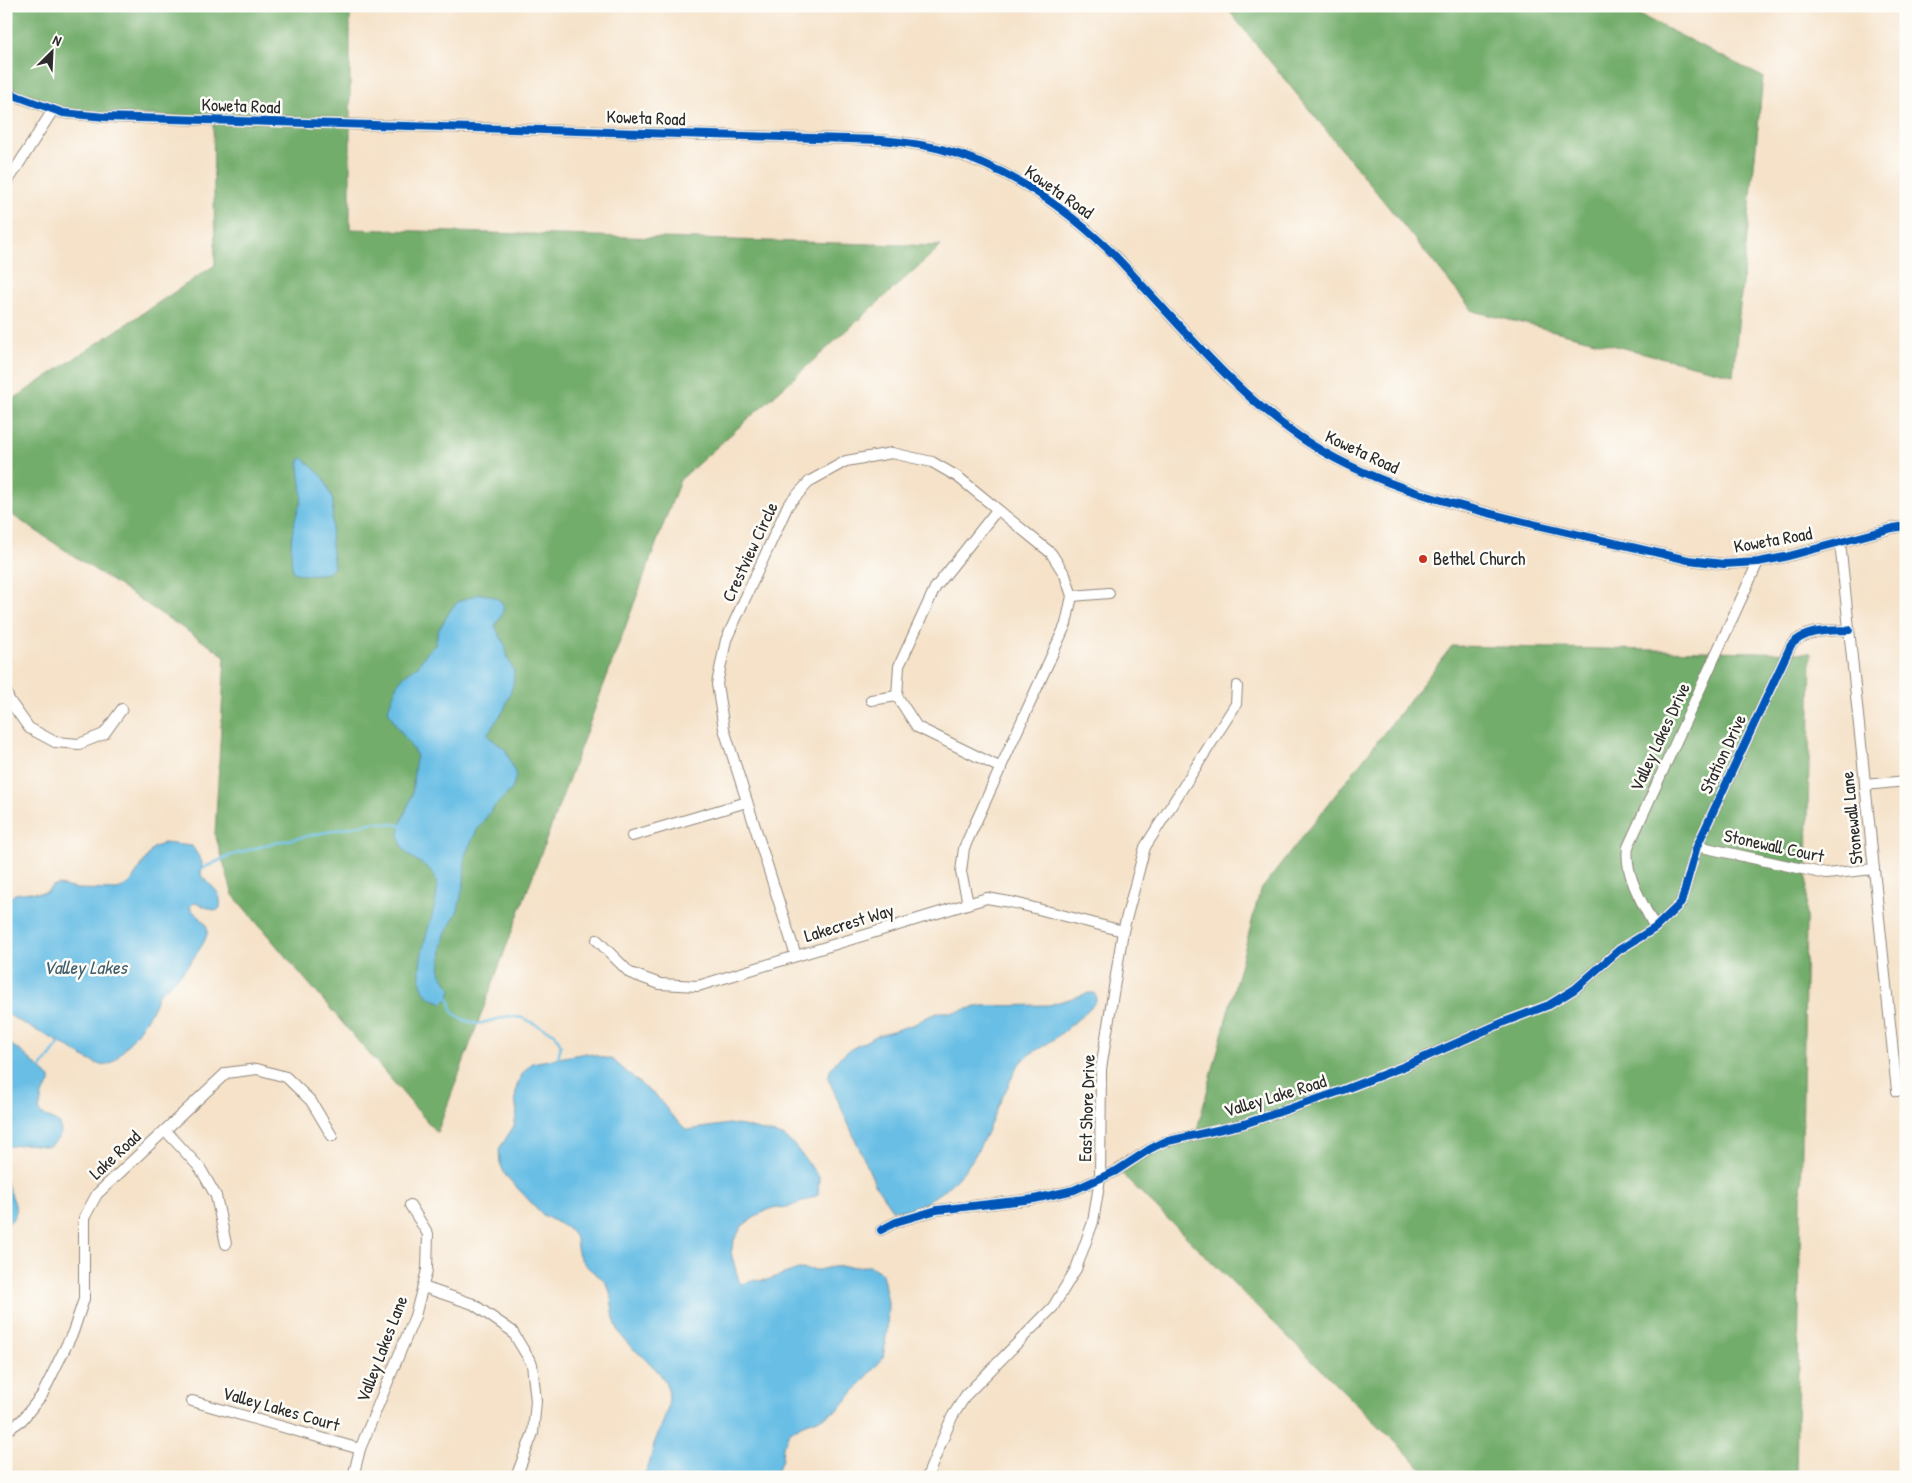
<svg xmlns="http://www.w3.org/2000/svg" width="1912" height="1483" viewBox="0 0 1912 1483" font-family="'Patrick Hand',sans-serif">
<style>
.forest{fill:#73ad6c;stroke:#4f6c4c}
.water{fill:#68bee5;stroke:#4a7488}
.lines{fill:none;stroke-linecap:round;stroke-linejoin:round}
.stream{stroke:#68bee5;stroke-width:2.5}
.minor-casing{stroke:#90867a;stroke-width:12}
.minor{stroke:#fff;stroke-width:10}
.cycleway-casing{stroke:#fdfcf7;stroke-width:11}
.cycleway{stroke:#0057b8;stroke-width:8}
.poi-dot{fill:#c8321e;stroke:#fdfcf7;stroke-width:2}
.labels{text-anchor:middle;stroke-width:5;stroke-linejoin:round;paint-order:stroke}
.street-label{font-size:18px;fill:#2b2b2b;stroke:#fdfcf7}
.poi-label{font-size:18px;fill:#2b2b2b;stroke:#fdfcf7;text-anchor:start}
.water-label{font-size:19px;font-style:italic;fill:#405e6c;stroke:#fdfcf7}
</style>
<rect width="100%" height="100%" fill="#fdfcf7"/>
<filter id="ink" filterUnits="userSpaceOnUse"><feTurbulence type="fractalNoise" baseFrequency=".02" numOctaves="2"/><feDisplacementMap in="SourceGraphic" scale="10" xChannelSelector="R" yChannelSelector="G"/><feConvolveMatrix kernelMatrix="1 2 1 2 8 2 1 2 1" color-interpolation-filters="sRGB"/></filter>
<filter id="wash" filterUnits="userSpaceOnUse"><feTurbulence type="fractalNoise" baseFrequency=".0096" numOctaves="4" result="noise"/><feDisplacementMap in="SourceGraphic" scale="20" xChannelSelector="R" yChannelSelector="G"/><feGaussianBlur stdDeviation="1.12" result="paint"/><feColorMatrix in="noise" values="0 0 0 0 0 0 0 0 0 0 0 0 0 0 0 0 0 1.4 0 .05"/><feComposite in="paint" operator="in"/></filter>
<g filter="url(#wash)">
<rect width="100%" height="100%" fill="#f5e2c9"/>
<g class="forest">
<polygon points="6,6 350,6 350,229 941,246 680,480 437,1133 233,895 215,834 225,656 6,511 6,404 215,265 213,118 57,111 6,85"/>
<polygon points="1225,6 1622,6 1763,77 1733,375 1473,311"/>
<polygon points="1452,646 1811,653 1796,1477 1431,1477 1118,1170 1140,1151 1195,1137 1260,891"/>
</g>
<g class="water">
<path d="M303,458L324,478L333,501L331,544L334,567L329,573L304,575L293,572C289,553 291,532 297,513C298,509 300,506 301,502C304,487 297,473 300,459Z"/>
<path d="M478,594C488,594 506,598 503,611C502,617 497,621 495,626L505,645L508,659L514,671L513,685L504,710L488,733L489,737L506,750L516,776L512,789L493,808L477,830L465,855L464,882L458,910L445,934L442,948L440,972L451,989L449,998L443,1003C440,1001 435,1000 432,999C402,980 437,916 437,890C437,862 414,866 403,848C392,829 408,812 412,794C414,781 413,769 417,756C408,741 395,726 388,710L397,684L406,674L418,666L425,655L435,645L438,631L452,608L458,602Z"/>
<path d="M164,843L192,846L202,862L201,875C209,886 223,890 220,908L216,911L195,903L192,904L190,907C196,917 210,921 207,934C205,946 180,976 171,984C167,987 162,990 159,993C156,997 156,1003 153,1008C141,1028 128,1046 112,1063C108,1065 105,1066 101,1065C85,1060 70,1047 55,1040C38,1031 22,1024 6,1013V902L11,897L15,894L30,892L39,893L47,892L52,886L58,885L77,889L118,890L130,883L153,848Z"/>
<path d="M1089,993H1094L1097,998L1094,1004C1083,1015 1064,1032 1051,1041C1041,1049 1029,1052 1020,1063C1015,1069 1012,1078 1008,1086C984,1132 981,1166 934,1197C917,1208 913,1213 892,1209L876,1186L828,1078L831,1068L840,1057L851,1049L876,1036L915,1024L927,1017L940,1012H954L981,1006L1049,1005Z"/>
<path d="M6,1041L23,1053L50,1078V1083L42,1095L39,1111L41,1114L60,1124L61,1133C52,1152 43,1145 27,1144C20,1144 13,1146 6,1147Z"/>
<path d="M586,1053L613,1060L644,1087L655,1094L672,1116L687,1130L729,1124L743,1126L783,1136L794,1145L819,1177L818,1195L787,1208L776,1207L763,1212L743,1225L734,1240L731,1253L739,1281L742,1284L756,1280L759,1281L767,1280L798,1269L818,1270L831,1267L870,1266L882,1273L888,1303L887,1330L883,1358L839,1409L826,1416L801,1425L789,1433L783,1446L782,1459L775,1477H642C652,1465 651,1448 658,1434C675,1395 674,1384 641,1355C633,1349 625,1342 620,1333C609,1316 615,1297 606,1283C604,1279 600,1277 597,1275C582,1263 577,1258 576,1238L567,1228L543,1215L505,1175L500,1163L499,1149L514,1126L517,1112L515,1099L517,1085L523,1073L532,1063Z"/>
<path d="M6,1182C11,1196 25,1215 6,1224Z"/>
</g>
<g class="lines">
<g class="stream">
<polyline points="203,868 229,856 269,844 375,822 400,825"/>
<polyline points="449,998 453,1013 464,1020 478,1024 509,1016 523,1018 555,1034 561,1045 558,1058"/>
<polyline points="40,1069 60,1043"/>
</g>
</g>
</g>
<g filter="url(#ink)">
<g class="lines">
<g class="minor-casing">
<g id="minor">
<path d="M6,91L19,97L63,113L105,117L881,140C901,142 921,144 941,149C1005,166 1062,205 1109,250C1124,264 1137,280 1151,295C1201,349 1249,405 1312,445C1379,487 1461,507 1537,525C1588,537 1638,548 1688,560L1724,564L1758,562L1785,557L1893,528L1906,526"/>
<polyline points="6,184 53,110"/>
<polyline points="997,510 935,588 899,666 897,696 917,727 1001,768"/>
<polyline points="1840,542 1897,1091"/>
<polyline points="1072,596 1109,593"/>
<polyline points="6,691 9,700 29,728 55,742 79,744 104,734 122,709"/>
<polyline points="871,700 897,696"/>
<polyline points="1865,785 1906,781"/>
<polyline points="632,836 747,802"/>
<polyline points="1697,846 1826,874 1874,869"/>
<path d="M1655,928C1643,903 1624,876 1628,847L1758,562"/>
<polyline points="597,940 630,973 660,984 698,986 987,898 1015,903 1123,931"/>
<polyline points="796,956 724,729 717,684 726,640 788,505 810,481 846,461 892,453 932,462 958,477 1051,553 1065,575 1072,596 1066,624 964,848 961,872 968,903"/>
<polyline points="165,1130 200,1168 216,1196 226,1244"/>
<path d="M881,1230L896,1222L937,1210L1034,1199L1074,1190L1116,1171L1150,1149L1164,1142L1244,1124L1338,1092L1405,1066L1504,1022L1549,1005L1575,989L1619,950L1655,928L1681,903L1697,846L1791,645C1807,629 1827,631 1849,630"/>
<polyline points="423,1287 473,1304 512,1331 532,1364 536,1401 533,1433 516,1477"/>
<polyline points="192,1401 360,1449"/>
<polyline points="6,1431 22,1420 42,1395 73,1332 84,1299 84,1218 97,1194 226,1073 257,1069 286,1077 311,1101 332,1136"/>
<polyline points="353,1477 360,1449 415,1316 427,1270 428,1234 410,1205"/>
<polyline points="927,1477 952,1417 966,1395 1053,1307 1076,1269 1093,1222 1100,1179 1101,1069 1123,931 1145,847 1236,704 1237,686"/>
</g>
</g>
<use href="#minor" class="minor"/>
<g class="cycleway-casing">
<g id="cycleway">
<path d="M6,91L19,97L63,113L105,117L881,140C901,142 921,144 941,149C1005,166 1062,205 1109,250C1124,264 1137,280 1151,295C1201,349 1249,405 1312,445C1379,487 1461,507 1537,525C1588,537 1638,548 1688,560L1724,564L1758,562L1785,557L1893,528L1906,526"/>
<path d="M881,1230L896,1222L937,1210L1034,1199L1074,1190L1116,1171L1150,1149L1164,1142L1244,1124L1338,1092L1405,1066L1504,1022L1549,1005L1575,989L1619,950L1655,928L1681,903L1697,846L1791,645C1807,629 1827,631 1849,630"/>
</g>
</g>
<use href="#cycleway" class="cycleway"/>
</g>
</g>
<circle class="poi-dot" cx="1423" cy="559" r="5"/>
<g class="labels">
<g class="street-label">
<text transform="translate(241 106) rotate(2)" y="6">Koweta Road</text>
<text transform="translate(646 118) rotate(2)" y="6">Koweta Road</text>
<text transform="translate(1059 192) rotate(35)" y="6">Koweta Road</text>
<text transform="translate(1362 452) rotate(25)" y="6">Koweta Road</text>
<text transform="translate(1773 540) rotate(-10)" y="6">Koweta Road</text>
<text transform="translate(750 552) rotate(-65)" y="6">Crestview Circle</text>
<text transform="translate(1660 737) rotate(-65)" y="6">Valley Lakes Drive</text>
<text transform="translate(1723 754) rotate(-65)" y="6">Station Drive</text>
<text transform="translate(1852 818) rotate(-96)" y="6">Stonewall Lane</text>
<text transform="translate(1774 846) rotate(12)" y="6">Stonewall Court</text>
<text transform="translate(849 923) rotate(-17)" y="6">Lakecrest Way</text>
<text transform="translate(1275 1096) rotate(-17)" y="6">Valley Lake Road</text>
<text transform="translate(1087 1108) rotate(-88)" y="6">East Shore Drive</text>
<text transform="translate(115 1155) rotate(-43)" y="6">Lake Road</text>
<text transform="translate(382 1349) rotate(-69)" y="6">Valley Lakes Lane</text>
<text transform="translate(281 1409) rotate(16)" y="6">Valley Lakes Court</text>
</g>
<g class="poi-label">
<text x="1433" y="565">Bethel Church</text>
</g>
<g class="water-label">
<text x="85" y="974">Valley Lakes</text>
</g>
</g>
<rect width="1912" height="1483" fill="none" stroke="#fdfcf7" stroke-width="25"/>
<g transform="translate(52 52) rotate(24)" stroke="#fdfcf7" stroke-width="4" paint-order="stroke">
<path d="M0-4L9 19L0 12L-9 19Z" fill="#2b2b2b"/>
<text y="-8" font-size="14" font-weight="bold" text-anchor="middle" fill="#2b2b2b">N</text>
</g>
</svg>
